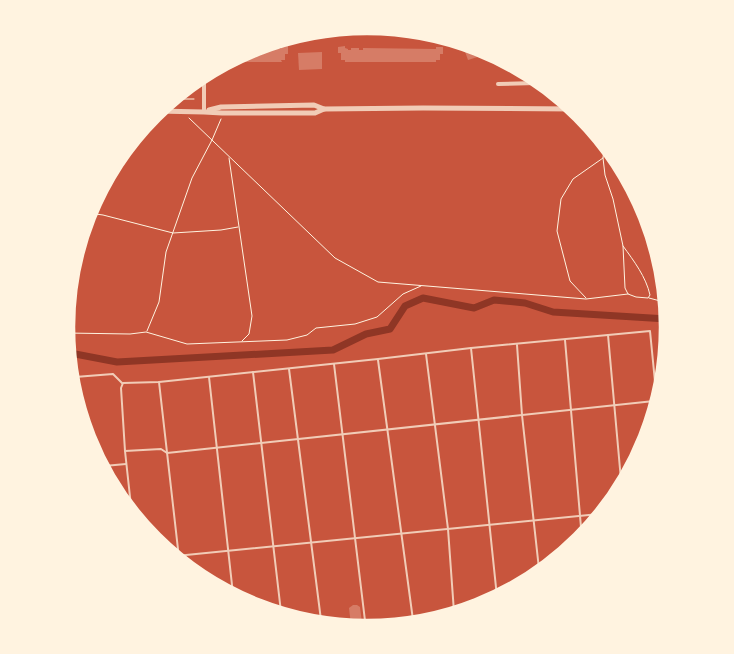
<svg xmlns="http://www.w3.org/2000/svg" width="734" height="654" viewBox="0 0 734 654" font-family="Rubik,sans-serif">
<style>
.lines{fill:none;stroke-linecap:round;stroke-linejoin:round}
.canal{stroke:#8f3625;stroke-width:7}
.building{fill:#d67c66}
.path{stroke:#fff3e0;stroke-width:1}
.service{stroke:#f1ccb7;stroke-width:2}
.minor{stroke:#f1ccb7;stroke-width:4}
.tertiary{stroke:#f1ccb7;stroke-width:5}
.rim{fill:none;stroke:#fff3e0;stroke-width:2.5}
</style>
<rect width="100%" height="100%" fill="#c8553d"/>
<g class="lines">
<polyline class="canal" points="70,353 117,362 333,350 366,334 390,329 405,306 423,298 474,308 494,300 525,303 553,312 667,319"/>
</g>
<g class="building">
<polygon points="466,45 483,48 491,54 488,55 487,54 468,60 463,46"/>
<polygon points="281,46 288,46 288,54 285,54 285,60 281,60 282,62 230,62 250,49 281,49"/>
<polygon points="345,46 345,48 348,49 348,50 351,50 351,48 359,48 359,50 363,50 363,48 436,49 436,47 443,47 443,54 440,54 440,60 436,60 436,62 345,62 345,60 341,60 341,53 338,53 338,47"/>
<polygon points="322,52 322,69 299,70 298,53"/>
<polygon points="353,605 357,605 360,607 362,623 359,626 355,626 351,625 349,608"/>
</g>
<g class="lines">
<g class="path">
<polyline points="175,99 194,99"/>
<polyline points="189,118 335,258 378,282 586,299 628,294"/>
<polyline points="229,158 252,316 249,334 242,341"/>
<path d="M603,158L605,175L613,199L623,246L625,288L628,294L636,297L648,298L650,295C646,277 634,261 623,246"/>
<polyline points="88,213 103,215 173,233 221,230 238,227"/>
<polyline points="586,298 570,281 557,231 561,199 573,179 603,158 604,149"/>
<polyline points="649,298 664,302"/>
<polyline points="147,331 159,302 166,252 192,178 212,140 221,119"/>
<polyline points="66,333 130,334 146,332 187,344 287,340 307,335 316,328 355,324 377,317 403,294 421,286"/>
</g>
<g class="service">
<polyline points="141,132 142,136"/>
<polyline points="608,335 621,480"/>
<polyline points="565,340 582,539"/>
<polyline points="517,345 522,415 539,569"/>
<polyline points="471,348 497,597"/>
<polyline points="426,354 448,529 454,612"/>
<polyline points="378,360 413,620"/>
<polyline points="334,364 366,629"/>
<polyline points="289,369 321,620"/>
<polyline points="253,372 281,612"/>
<polyline points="75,377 113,374 122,383"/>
<polyline points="77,377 78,395"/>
<polyline points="209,377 233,594"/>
<polyline points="159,382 179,558"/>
<polyline points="125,451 161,449 167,453 654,401"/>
<polyline points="104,466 126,464"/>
<polyline points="131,506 125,451 121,388 123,383 159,382 378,359 471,348 650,331 656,392"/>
<polyline points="176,556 599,514"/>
</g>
<g class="minor">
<polyline points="328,33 406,33"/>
<polyline points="498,84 536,83"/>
<polyline points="204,112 204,79"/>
</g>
<g class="tertiary">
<polyline points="209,110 221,107 314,105 324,109"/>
<polyline points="157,111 204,112 222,113 315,113 324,109 423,108 574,109"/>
</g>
</g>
<path d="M0 0H734V654H0ZM74 327a293 293 0 1 1 586 0a293 293 0 1 1-586 0Z" fill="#fff3e0" fill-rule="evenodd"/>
<path class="rim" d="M74 327a293 293 0 1 1 586 0a293 293 0 1 1-586 0Z"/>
</svg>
